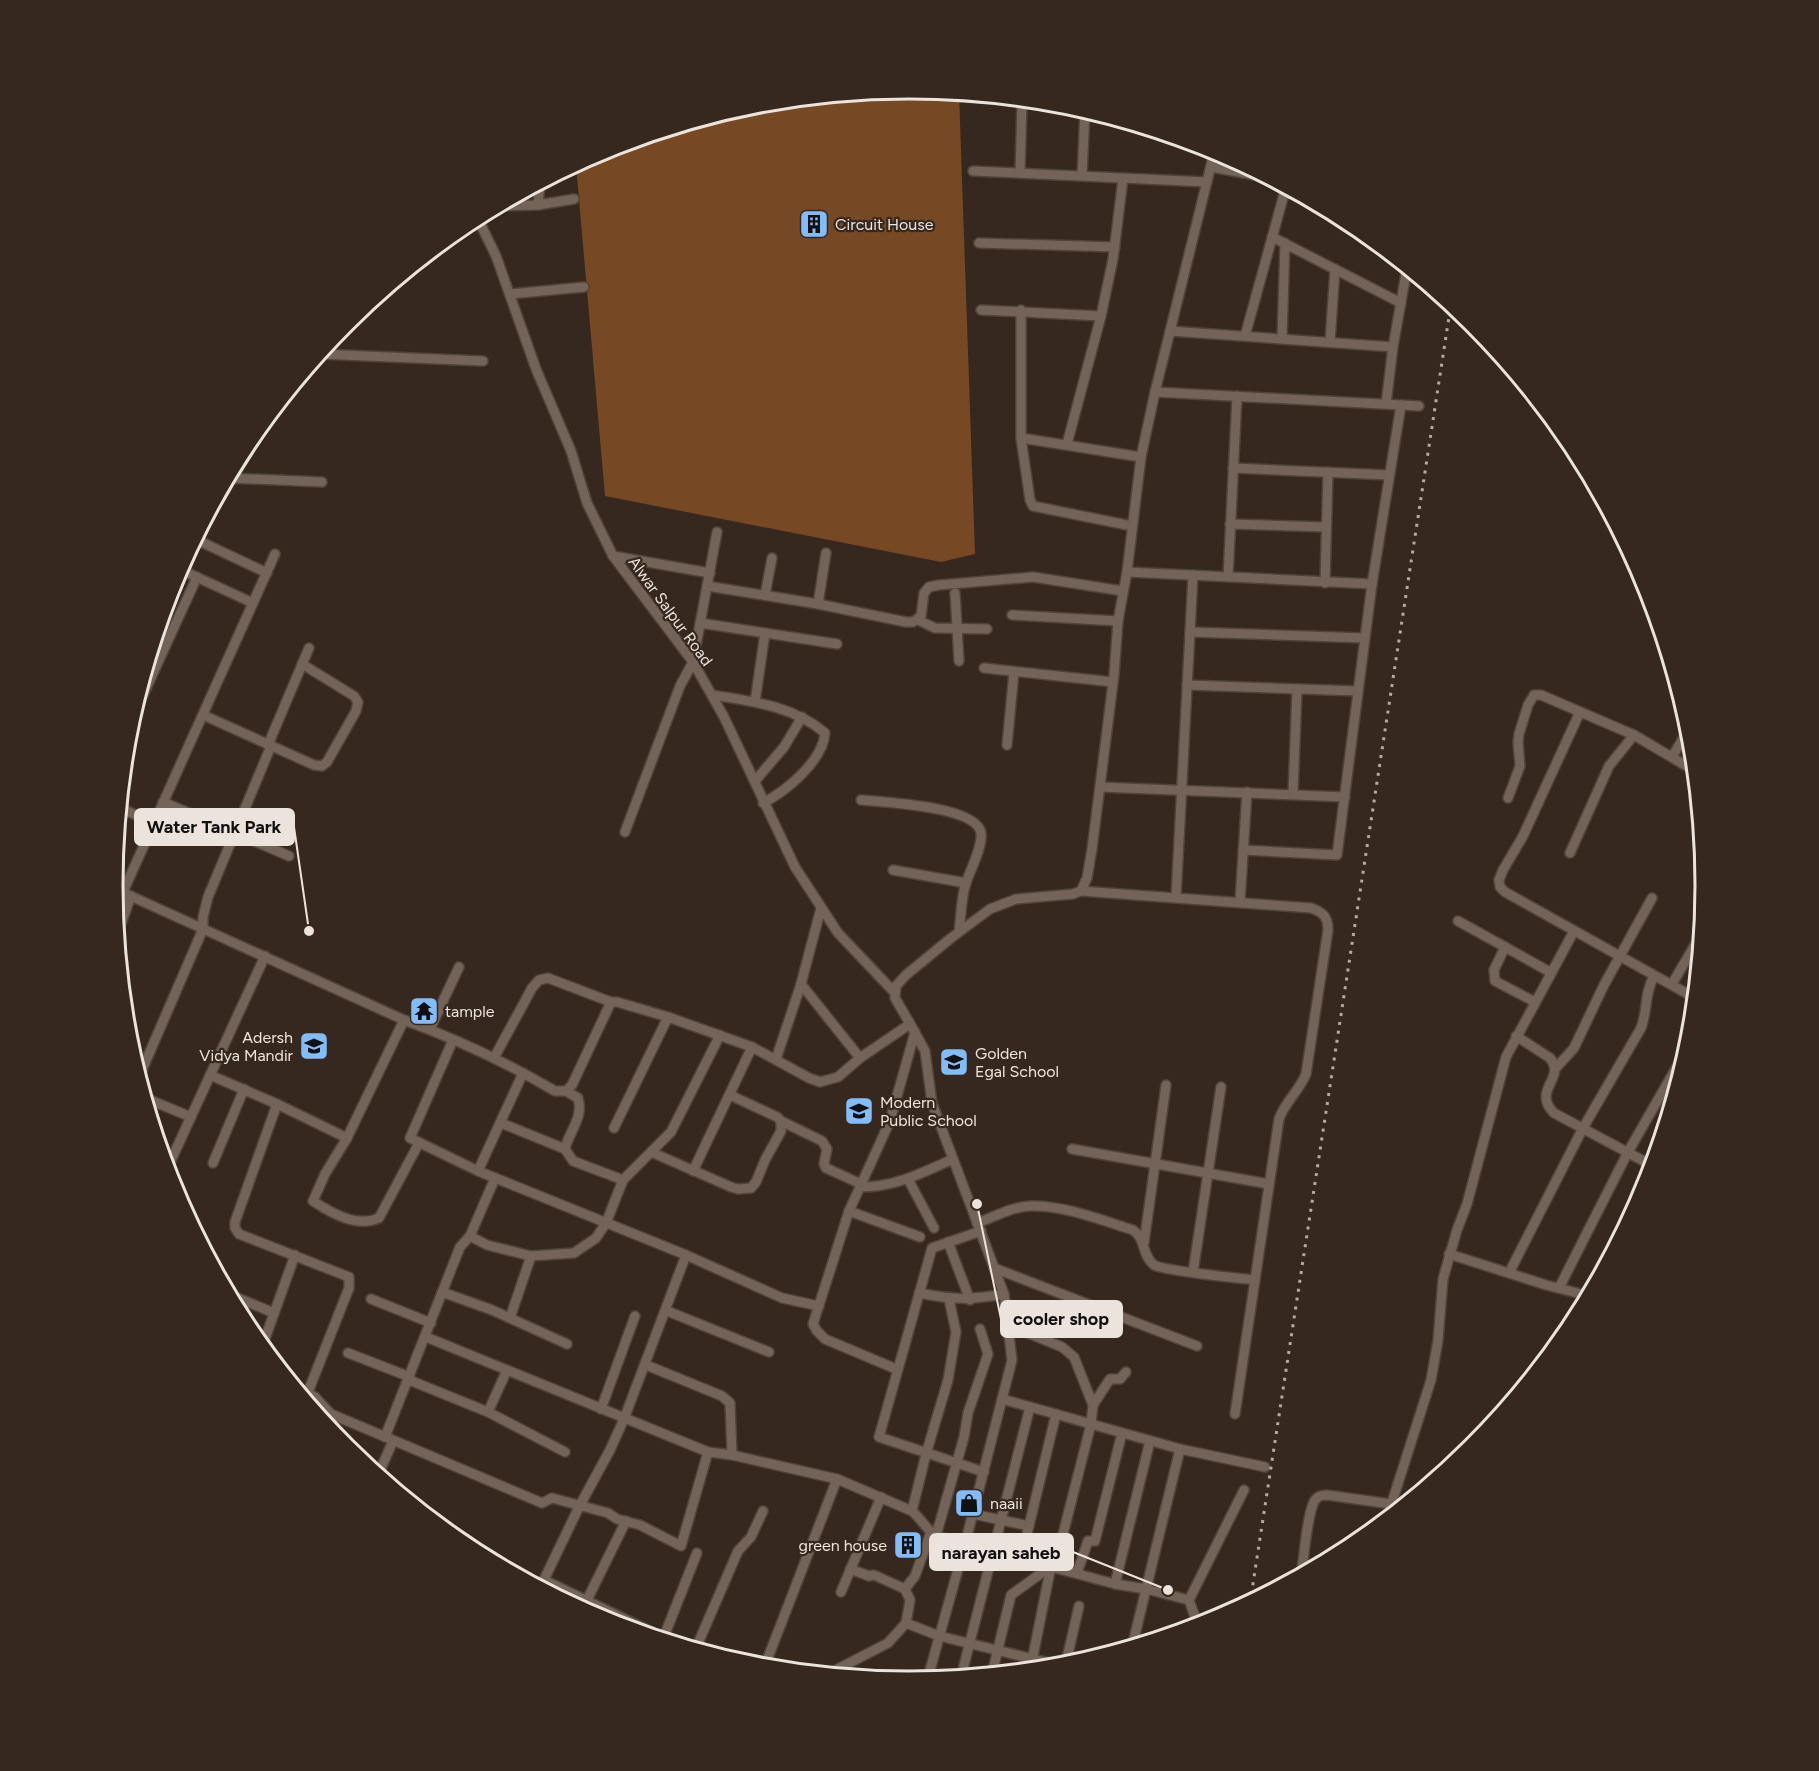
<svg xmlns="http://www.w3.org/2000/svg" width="1819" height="1771" viewBox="0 0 1819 1771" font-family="Figtree,sans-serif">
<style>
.green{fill:#774824}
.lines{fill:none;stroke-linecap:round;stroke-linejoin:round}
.minor-casing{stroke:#4f433b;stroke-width:12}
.minor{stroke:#736358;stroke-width:9}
.rail{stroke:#b5aaa3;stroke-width:3;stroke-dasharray:3 6;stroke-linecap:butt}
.labels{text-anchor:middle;stroke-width:4.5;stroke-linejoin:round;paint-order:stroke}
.poi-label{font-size:16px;fill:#ede3dd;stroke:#36281f;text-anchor:start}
.street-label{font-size:16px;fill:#ede3dd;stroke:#36281f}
.rim{fill:none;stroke:#ede3dd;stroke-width:3}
.leader{fill:none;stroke:#ede3dd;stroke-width:2}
.callout-dot{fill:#ede3dd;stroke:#36281f;stroke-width:2}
.callout{fill:#ede3dd;stroke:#ede3dd;stroke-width:2}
.callout-label{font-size:18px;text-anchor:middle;font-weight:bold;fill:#111}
</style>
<rect width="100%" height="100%" fill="#36281f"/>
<polygon class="green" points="910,89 959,93 975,554 941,562 605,496 576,165 605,149 754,104"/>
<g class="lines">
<g class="minor-casing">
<g id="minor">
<polyline points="1211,167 1266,177"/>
<polyline points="973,171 1207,182"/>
<polyline points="1020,173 1022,100"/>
<polyline points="1082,176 1085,110"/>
<polyline points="538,205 540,184"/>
<polyline points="499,206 538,205 574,199"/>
<polyline points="477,217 496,256 536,369 571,451 587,503 613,556 693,662 724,717 795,867 838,933 895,993"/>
<polyline points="1272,237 1401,303"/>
<polyline points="979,243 1115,247"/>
<polyline points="510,294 584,287"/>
<polyline points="981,310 1101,316"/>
<polyline points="1021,310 1021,438 1030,500 1033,506 1132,526"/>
<polyline points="1170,331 1393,347"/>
<polyline points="1245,336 1286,187"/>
<polyline points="1282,339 1285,243"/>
<polyline points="1330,342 1335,269"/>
<polyline points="319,354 483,361"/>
<polyline points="1155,392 1419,406"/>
<polyline points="1386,404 1393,347 1407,268"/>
<polyline points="1021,438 1141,457"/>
<polyline points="1067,444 1101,316 1113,259 1123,179"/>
<polyline points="1233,468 1389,475"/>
<polyline points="228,478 322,482"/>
<polyline points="1230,524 1326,527"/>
<polyline points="195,539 267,573"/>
<polyline points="613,556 710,573"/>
<polyline points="179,569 253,603"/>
<polyline points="1127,572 1372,584"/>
<polyline points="1228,577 1237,396"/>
<polyline points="1325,583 1328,472"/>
<polyline points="707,586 818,604 906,622 913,622 921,616 924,593 929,587 939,585 1033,577 1123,591"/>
<polyline points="955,593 959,661"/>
<polyline points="765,595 772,558"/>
<polyline points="818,604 826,553"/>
<polyline points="1012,615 1118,621"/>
<polyline points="918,620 935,628 987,629"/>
<polyline points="700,623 837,644"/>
<polyline points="1190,632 1365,638"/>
<polyline points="984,668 1113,682"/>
<polyline points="1187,685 1358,691"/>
<path d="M712,695C751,701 794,706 825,733C823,761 786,791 763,803"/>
<polyline points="755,702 765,633"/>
<polyline points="1580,712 1523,836 1503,870 1499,880 1500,887 1505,892 1695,998"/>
<polyline points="203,715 314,765 322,766 327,762 356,711 358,702 354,696 302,664"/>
<polyline points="128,728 197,577"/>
<polyline points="268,745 309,648"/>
<polyline points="1007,745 1014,672"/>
<polyline points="1672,757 1690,727"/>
<polyline points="755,781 784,747 802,717"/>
<polyline points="1100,787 1345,797"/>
<polyline points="1293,794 1297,689"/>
<polyline points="1508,798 1520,766 1518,742 1519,734 1528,705 1534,695 1541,695 1634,735 1695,771"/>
<path d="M861,800C883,802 977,806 981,833C983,847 969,872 965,886C961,901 961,917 959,932"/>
<polyline points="163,802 289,856"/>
<polyline points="120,808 154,823"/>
<polyline points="625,832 680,686 693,662 717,532"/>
<polyline points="1243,850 1337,855 1372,584 1401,405"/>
<polyline points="1570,853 1609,766 1634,735"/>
<polyline points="893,870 966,883"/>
<path d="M113,888L404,1020C457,1039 507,1063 555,1091H566L572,1085L611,1002H617L668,1017L752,1047L809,1078L820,1082L838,1077L860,1058L907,1026L909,1022L895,998L896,986L906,975L951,938L990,909L1016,899L1073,894L1081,891L1087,878L1092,849L1114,675L1118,621L1127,572L1141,457L1155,392L1215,149"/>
<path d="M1081,891L1311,908C1323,912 1328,917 1328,930L1306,1074C1299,1091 1285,1102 1279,1119L1235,1414"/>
<polyline points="123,892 275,554"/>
<polyline points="1176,897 1193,575"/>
<polyline points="1240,901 1247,792"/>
<polyline points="1458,921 1550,972"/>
<polyline points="117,935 131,896"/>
<polyline points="1505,947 1494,970 1495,981 1535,1002"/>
<polyline points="801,984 860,1058"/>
<polyline points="1672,984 1702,933"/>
<path d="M404,1020L347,1138L325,1174L313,1201C331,1213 357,1228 379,1218L419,1143"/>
<polyline points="909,1022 925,1051 932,1103 1004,1294 1012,1360 965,1544 927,1681"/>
<polyline points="430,1029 459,967"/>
<path d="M1516,1036L1550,1058C1567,1078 1531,1090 1554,1113L1653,1166"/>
<polyline points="453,1040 410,1138 478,1171 686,1255 782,1298 819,1306"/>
<polyline points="494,1058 532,988 539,980 548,978 611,1002"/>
<polyline points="776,1059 801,984 821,908"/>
<polyline points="1555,1069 1574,1048 1604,985 1652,898"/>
<polyline points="210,1075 277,1104 347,1138"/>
<polyline points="139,1077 203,929 203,917 208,897 271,746"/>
<path d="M566,1091L578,1098C584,1118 569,1131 565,1149L573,1161L623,1180"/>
<polyline points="145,1098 191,1117"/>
<polyline points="277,1104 235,1222 235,1228 239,1234 349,1277 349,1288 308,1392"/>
<polyline points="781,1121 822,1141 827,1149 824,1164 826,1168 861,1184"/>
<polyline points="501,1123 565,1149"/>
<polyline points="614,1128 668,1017"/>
<polyline points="1072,1149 1269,1184"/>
<polyline points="651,1152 731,1187 738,1189 751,1188 756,1182 765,1160 781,1131 781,1121 777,1117 730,1095"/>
<polyline points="213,1163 244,1089"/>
<polyline points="167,1169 265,956"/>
<polyline points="478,1171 523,1073"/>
<polyline points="693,1171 752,1047"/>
<polyline points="908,1179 934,1228"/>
<polyline points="860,1187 890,1121 915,1032"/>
<polyline points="849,1211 920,1237"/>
<path d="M977,1223C994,1217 1011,1207 1030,1206C1064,1205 1101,1220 1133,1230C1146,1239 1142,1256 1154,1265C1163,1271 1239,1278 1255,1280"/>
<polyline points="981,1231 932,1248 879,1437 984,1472"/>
<polyline points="470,1236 487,1245 531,1256 574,1253 596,1238 606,1223 623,1180 671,1132 720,1035"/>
<polyline points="948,1242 970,1300"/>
<polyline points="1144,1243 1166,1085"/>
<polyline points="1449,1254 1546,1285 1589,1296"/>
<polyline points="994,1268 1197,1346"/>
<polyline points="1193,1272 1221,1087"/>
<path d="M1509,1273L1583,1128L1641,1028C1648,1010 1644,994 1654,976"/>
<polyline points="1559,1288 1628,1152 1690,1044"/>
<polyline points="442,1292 492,1310 567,1344"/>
<path d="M919,1293C954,1300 969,1300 1004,1294"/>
<polyline points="228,1294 274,1313"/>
<polyline points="371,1299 431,1323"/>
<polyline points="667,1311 769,1352"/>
<polyline points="510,1318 531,1256"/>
<polyline points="1008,1325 1062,1347 1074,1357 1093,1405 1091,1424 1061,1542 1051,1566 1030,1671"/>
<path d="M426,1337L708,1452L732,1455L837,1479L912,1511C921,1519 927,1530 936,1536L1115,1584L1146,1589L1189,1600L1195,1617L1194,1628"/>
<polyline points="262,1347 295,1255"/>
<polyline points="348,1353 410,1377"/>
<polyline points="646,1365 722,1396 730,1403 732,1455"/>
<path d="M896,1369L825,1339L817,1331L813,1324L849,1211L860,1187C895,1187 922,1173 953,1159"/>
<polyline points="409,1380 488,1412 565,1452"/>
<polyline points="295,1387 315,1397 331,1414 542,1503 552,1498 608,1513 617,1519 640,1525 681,1546 708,1452"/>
<polyline points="1002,1399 1180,1449 1265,1467"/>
<polyline points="1093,1405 1110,1379 1120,1379 1126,1372"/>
<polyline points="601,1409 635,1316"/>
<polyline points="488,1412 507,1370"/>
<polyline points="327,1426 331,1414"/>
<polyline points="385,1437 460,1247 470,1236 495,1178"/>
<polyline points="378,1475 393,1441"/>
<polyline points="912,1511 926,1454 948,1380 956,1332 949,1299"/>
<polyline points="973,1514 1029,1526"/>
<polyline points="1386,1521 1431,1380 1438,1340 1443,1279 1457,1230 1467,1204 1506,1057 1574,931"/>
<polyline points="936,1536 964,1437 968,1413 988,1354 980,1329"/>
<polyline points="1021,1559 1056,1414"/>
<polyline points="850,1569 869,1576 874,1575 905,1589 915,1576 931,1532"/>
<polyline points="1077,1573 1088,1541 1095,1541 1122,1433"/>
<path d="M1301,1575C1304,1560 1307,1512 1315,1500C1318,1496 1321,1495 1327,1495L1391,1504"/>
<polyline points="544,1580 664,1638 717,1656"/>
<polyline points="1115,1584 1150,1441"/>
<polyline points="540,1588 579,1507 610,1450 624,1419 686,1255"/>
<polyline points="905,1589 910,1600 906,1623 939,1636 1066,1667"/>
<polyline points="841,1592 881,1497"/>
<polyline points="587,1600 626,1521"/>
<polyline points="1189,1600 1244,1490"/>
<polyline points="663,1639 697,1553"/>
<polyline points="1132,1647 1180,1449"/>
<polyline points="696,1648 738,1551 751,1537 763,1511"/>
<polyline points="1065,1667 1079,1606"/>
<polyline points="764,1668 837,1479"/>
<polyline points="828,1674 888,1643 906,1623"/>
<polyline points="992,1674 1011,1595 1051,1566"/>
<polyline points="961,1677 1030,1407"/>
</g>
</g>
<use href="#minor" class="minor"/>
<polyline class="rail" points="1250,1603 1451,304"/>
</g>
<defs>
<g id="building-square" transform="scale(1.5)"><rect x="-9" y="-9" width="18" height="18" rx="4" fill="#83bcfb" stroke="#36281f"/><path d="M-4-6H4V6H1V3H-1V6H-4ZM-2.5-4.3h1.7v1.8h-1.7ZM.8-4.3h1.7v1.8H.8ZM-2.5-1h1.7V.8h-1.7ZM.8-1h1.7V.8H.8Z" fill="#111"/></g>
<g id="temple-square" transform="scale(1.5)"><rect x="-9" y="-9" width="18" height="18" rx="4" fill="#83bcfb" stroke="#36281f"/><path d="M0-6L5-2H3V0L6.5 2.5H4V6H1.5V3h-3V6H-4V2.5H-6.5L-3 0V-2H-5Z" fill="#111"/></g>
<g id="school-square" transform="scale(1.5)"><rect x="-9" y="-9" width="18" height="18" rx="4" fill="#83bcfb" stroke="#36281f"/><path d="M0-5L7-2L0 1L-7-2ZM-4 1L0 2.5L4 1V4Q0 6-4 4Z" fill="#111"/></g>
<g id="shop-square" transform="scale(1.5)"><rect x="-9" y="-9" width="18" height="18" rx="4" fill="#83bcfb" stroke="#36281f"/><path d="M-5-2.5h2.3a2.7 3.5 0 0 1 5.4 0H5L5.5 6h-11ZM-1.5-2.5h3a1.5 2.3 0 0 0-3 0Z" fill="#111"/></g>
</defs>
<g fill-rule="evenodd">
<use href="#building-square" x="814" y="224"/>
<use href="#temple-square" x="424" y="1011"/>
<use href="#school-square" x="314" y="1046"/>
<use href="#school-square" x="954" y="1062"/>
<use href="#school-square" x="859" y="1111"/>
<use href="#shop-square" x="969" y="1503"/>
<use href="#building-square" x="908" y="1545"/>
</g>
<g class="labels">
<g class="poi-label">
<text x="835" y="230">Circuit House</text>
<text x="445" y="1017">tample</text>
<text x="293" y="1043" text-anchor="end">Adersh<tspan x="293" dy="18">Vidya Mandir</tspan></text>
<text x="975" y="1059">Golden<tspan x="975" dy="18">Egal School</tspan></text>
<text x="880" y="1108">Modern<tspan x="880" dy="18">Public School</tspan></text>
<text x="990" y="1509">naaii</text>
<text x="887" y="1551" text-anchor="end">green house</text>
</g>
<g class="street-label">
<text transform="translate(671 611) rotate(54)" y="6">Alwar Salpur Road</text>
</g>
</g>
<path d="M0 0H1819V1771H0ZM123 885a786 786 0 1 1 1572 0a786 786 0 1 1-1572 0Z" fill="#36281f" fill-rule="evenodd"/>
<path class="rim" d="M123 885a786 786 0 1 1 1572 0a786 786 0 1 1-1572 0Z"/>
<path class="leader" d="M309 931L294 827M977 1204L1001 1319M1168 1590L1073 1552"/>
<g class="callout-dot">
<circle cx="309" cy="931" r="6"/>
<circle cx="977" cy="1204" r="6"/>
<circle cx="1168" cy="1590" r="6"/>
</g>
<g class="callout">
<rect x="135" y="809" width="159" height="36" rx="6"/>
<rect x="1001" y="1301" width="121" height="36" rx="6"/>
<rect x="930" y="1534" width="143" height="36" rx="6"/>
</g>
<g class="callout-label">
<text x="214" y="833">Water Tank Park</text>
<text x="1061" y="1325">cooler shop</text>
<text x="1001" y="1559">narayan saheb</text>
</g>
</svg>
